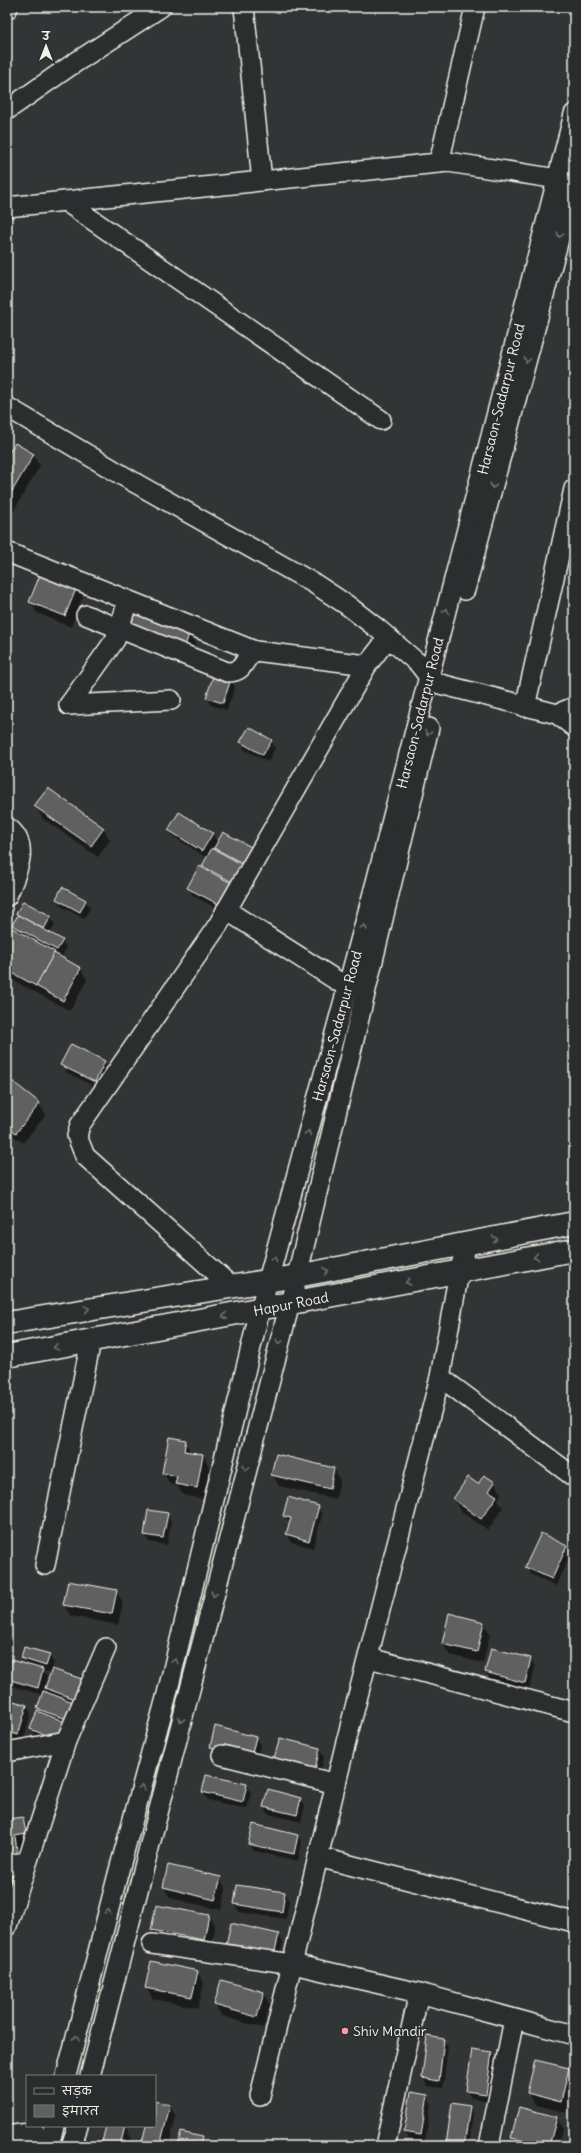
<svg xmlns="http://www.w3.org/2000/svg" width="581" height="2153" viewBox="0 0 581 2153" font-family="Delius,'Playpen Sans Deva',sans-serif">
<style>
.shadow{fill:#0007;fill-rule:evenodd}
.building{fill:#5f605f;stroke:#f4f1e8}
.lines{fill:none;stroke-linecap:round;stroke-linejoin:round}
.minor-casing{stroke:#f4f1e8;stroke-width:22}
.major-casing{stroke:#f4f1e8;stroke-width:25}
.minor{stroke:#2a2d2e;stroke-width:19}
.major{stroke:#2a2d2e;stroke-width:22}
.oneway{stroke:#71726f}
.poi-dot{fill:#ff9aa2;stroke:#2a2d2e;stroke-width:1.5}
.labels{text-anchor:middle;stroke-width:3;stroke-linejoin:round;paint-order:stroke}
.street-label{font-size:14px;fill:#f4f1e8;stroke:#2a2d2e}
.poi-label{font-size:14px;fill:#f4f1e8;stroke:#2a2d2e;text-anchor:start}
</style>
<rect width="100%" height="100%" fill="#323535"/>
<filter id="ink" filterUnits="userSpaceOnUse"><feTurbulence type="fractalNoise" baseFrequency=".025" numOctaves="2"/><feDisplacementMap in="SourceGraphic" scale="8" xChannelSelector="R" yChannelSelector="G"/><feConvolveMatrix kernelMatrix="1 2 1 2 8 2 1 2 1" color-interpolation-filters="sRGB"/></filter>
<g filter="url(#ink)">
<g class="shadow">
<polygon points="33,455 40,466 10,517 7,516 7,458"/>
<polygon points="77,585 83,596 71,627 37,613 30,601"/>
<polygon points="190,631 196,643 189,662 138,640"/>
<polygon points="231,679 235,687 227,710 211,705 207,697"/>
<polygon points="271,741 275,748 268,762 245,750 241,742"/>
<polygon points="36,806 104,829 110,840 98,857 42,818"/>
<polygon points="180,814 213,834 217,842 212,849 218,852 215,848 254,850 226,913 193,896 189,888 206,870 203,866 207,858 174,837 169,830"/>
<polygon points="57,899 86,901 90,908 84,919 61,906"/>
<polygon points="24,903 50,917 55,925 50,933 62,941 66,948 61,958 81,969 87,980 70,1011 7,977 7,939 18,933 13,925"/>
<polygon points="71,1046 104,1062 109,1070 99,1089 66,1072 62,1065"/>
<polygon points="7,1078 39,1104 46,1115 23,1143 7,1131"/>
<path d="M185,1441L191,1453L203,1455L209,1467L203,1499L183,1495L177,1486L170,1484L163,1473ZM170,1474L182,1476L181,1478L170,1476Z"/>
<polygon points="277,1455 334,1469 340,1480 336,1499 279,1486 272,1474"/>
<polygon points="485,1476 495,1483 501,1494 498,1500 503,1508 488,1530 460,1511 454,1499 478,1485"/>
<polygon points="318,1507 322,1515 313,1548 291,1542 287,1534 290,1524 284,1516"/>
<polygon points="167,1514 171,1522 167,1545 149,1542 145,1535"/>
<polygon points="566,1546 571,1554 556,1586 531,1574 527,1567"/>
<polygon points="116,1591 123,1602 118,1625 71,1616 64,1605"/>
<polygon points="483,1622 490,1634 483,1663 450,1655 443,1644"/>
<path d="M49,1655L54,1663L52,1670L84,1681L66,1748L36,1736L31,1729L41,1714L38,1708L43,1695L11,1686L7,1678L12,1661L26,1665L22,1658ZM43,1671L52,1673L46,1688L50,1695L43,1692L47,1677Z"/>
<polygon points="531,1659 535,1667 529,1690 491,1680 486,1672"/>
<polygon points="7,1700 27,1706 31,1714 23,1742 7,1737"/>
<polygon points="256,1738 260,1745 255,1764 215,1754 211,1746"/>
<polygon points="280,1739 319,1749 324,1757 319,1776 280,1766 275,1758"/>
<polygon points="246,1785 251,1793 247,1809 208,1800 203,1792"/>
<polygon points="300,1798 305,1806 301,1822 268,1814 264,1807"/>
<polygon points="23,1818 29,1829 32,1846 21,1847 24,1869 7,1871 7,1820"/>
<polygon points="298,1836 302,1843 298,1861 254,1851 249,1844"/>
<polygon points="220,1878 226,1889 221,1910 170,1898 164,1887"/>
<polygon points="237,1886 285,1893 289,1900 286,1919 239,1912 235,1904"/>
<polygon points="157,1906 209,1916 215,1927 211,1951 158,1941 152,1930"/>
<polygon points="7,1924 11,1932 7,1943"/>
<polygon points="278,1935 283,1942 278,1962 231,1952"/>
<polygon points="197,1971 204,1983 198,2008 153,1999 146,1987"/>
<polygon points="263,1993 270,2005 263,2028 222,2016 215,2005"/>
<polygon points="428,2038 443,2039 448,2047 443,2088 427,2086 423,2078"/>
<polygon points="492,2053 496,2061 490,2101 471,2098 467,2091"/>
<polygon points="536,2061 569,2069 574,2078 574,2086 567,2113 534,2104 528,2093"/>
<polygon points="427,2096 431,2103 425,2142 410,2140 405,2132"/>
<polygon points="155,2102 170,2106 176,2117 169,2146 142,2146 147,2126 155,2126"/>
<polygon points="469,2107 473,2114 469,2146 448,2146"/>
<polygon points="556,2117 563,2129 558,2146 517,2146 512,2138"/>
<polygon points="107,2126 125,2126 131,2137 129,2146 102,2146"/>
<polygon points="201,2138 206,2146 179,2146"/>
</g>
<g class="building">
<polygon points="15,443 34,454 7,500 7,456"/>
<polygon points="42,570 78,584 65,616 29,602"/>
<polygon points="135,611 190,631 183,652 130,629"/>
<polygon points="214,673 231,679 223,703 206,698"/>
<polygon points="249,727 272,740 263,755 240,742"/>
<polygon points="48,788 104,828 91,846 34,806"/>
<polygon points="179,812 213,833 202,851 168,830"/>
<polygon points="223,832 255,849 246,865 214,848"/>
<polygon points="212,848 245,866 236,884 202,866"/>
<polygon points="199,866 233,884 222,906 187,888"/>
<polygon points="62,887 86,900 80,912 56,899"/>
<polygon points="23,901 51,916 44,929 16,914"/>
<polygon points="18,915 63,940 57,950 12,925"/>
<polygon points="12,928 55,952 36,986 7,970 7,937"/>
<polygon points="54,953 81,968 63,1001 36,986"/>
<polygon points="71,1044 105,1061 95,1082 60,1065"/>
<polygon points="7,1077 40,1103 16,1133 7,1125"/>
<polygon points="169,1437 186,1440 184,1451 203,1454 197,1488 175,1484 177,1476 162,1473"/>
<polygon points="276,1454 334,1468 330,1489 271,1475"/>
<polygon points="484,1475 495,1482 489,1491 497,1496 481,1519 453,1499 468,1477 478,1484"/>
<polygon points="288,1497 319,1506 309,1541 286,1534 291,1518 283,1516"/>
<polygon points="148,1510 168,1513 163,1538 144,1535"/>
<polygon points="541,1533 567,1546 552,1579 525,1567"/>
<polygon points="68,1581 117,1590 112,1614 63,1605"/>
<polygon points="449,1613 484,1622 477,1652 442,1644"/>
<polygon points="24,1647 50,1654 46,1666 21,1658"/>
<polygon points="491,1648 531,1658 525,1683 485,1672"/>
<polygon points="11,1660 43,1669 38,1688 7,1679"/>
<polygon points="52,1669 85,1680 78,1700 45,1688"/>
<polygon points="43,1691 73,1702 67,1719 37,1709"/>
<polygon points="7,1699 27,1705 18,1735 7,1731"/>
<polygon points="37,1711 68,1723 61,1741 30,1729"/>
<polygon points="215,1726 256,1737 251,1757 210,1747"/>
<polygon points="280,1738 320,1748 315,1769 274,1758"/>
<polygon points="206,1775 247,1784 243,1802 202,1792"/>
<polygon points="268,1789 301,1798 297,1815 263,1807"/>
<polygon points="23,1817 26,1834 15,1836 18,1858 7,1859 7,1819"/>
<polygon points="253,1824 298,1835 294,1854 248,1844"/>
<polygon points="168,1865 221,1877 215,1900 163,1887"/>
<polygon points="237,1885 285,1892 282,1912 234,1904"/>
<polygon points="156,1905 209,1915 204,1940 151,1930"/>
<polygon points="231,1923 279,1934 274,1955 226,1945"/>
<polygon points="151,1961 198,1971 192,1997 145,1988"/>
<polygon points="221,1980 264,1992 257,2017 214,2005"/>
<polygon points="427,2036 444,2039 439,2081 422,2078"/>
<polygon points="472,2049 492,2052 486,2094 466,2091"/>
<polygon points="535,2060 569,2068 561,2102 527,2093"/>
<polygon points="411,2092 428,2095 421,2135 404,2132"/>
<polygon points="155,2101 170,2105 160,2146 141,2146 146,2126 155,2126"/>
<polygon points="452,2103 470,2106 464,2146 446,2145"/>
<polygon points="519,2107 557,2117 549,2146 511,2138"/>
<polygon points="106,2126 125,2126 120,2146 101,2146"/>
<polygon points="181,2132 202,2137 200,2146 177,2146"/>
</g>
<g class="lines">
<g class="minor-casing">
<g id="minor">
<polyline points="244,7 262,181"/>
<polyline points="7,9 8,7"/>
<polyline points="7,110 70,66 161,7"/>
<polyline points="439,163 475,7"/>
<polyline points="65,201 381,420"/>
<polyline points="7,207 448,162 558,179"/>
<polyline points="7,407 137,484 315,584 347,605 378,629 419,664 429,677 440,684 557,714 574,727"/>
<polyline points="7,552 255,651"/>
<polyline points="465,590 574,183"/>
<path d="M86,615L227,672C247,672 241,659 255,651L367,665"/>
<polyline points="69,705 115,640 128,601"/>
<polyline points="69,705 171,700"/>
<polyline points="525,707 574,489"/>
<polyline points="557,714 574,707"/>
<path d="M7,827C32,845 16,874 7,896"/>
<polyline points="226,910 347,987"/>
<polyline points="232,1287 85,1156 77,1136 80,1125 218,925 367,665 388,638"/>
<polyline points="440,1377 574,1477"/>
<polyline points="45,1565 91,1341"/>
<polyline points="369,1658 574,1712"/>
<polyline points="7,1752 66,1741"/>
<polyline points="222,1755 336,1784"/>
<polyline points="318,1857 574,1922"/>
<polyline points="7,1865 26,1862"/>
<polyline points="7,1926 66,1741 106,1648"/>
<polyline points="152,1944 293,1964 419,1993 574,2035"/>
<polyline points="66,2076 118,1874 166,1698 260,1310 376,882 574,114"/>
<polyline points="90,2076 297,1276 429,728"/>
<polyline points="260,2096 345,1746 440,1377 459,1272 467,1244"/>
<polyline points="7,2136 35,2132"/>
<polyline points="49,2146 54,2126"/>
<polyline points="71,2146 78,2126"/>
<polyline points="385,2146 419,1993"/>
<polyline points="489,2146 514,2019"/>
</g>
</g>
<g class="major-casing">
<g id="major">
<polyline points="7,1323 297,1276 574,1223"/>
<polyline points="7,1356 574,1250"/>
</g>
</g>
<use href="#minor" class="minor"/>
<use href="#major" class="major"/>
</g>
<defs><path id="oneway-chevron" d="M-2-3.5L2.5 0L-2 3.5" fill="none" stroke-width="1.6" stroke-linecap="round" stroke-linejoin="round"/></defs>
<g class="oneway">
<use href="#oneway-chevron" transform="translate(560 235) rotate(105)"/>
<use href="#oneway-chevron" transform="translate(527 360) rotate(105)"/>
<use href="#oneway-chevron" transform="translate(493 486) rotate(105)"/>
<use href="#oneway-chevron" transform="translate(446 611) rotate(-76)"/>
<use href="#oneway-chevron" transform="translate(428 733) rotate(104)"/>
<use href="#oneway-chevron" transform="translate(364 927) rotate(-75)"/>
<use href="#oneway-chevron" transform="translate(308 1133) rotate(-75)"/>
<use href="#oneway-chevron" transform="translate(495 1239) rotate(-11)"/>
<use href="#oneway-chevron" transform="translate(536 1257) rotate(169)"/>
<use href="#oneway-chevron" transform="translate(274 1259) rotate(-75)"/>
<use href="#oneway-chevron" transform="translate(326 1271) rotate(-11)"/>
<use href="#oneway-chevron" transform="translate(408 1282) rotate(169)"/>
<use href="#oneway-chevron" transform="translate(87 1309) rotate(-10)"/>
<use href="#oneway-chevron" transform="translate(225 1316) rotate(170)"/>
<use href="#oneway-chevron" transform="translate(279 1342) rotate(105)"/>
<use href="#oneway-chevron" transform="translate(56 1347) rotate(170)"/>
<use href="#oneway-chevron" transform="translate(246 1468) rotate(105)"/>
<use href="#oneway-chevron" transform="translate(214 1594) rotate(105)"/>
<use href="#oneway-chevron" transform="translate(175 1661) rotate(-77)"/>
<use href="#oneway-chevron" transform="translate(181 1720) rotate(105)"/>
<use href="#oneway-chevron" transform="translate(142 1787) rotate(-75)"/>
<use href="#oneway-chevron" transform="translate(108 1912) rotate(-76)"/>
<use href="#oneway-chevron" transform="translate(76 2038) rotate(-76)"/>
</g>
</g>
<circle class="poi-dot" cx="345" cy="2031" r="4"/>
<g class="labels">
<g class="street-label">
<text transform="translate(501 399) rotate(-76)" y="5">Harsaon-Sadarpur Road</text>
<text transform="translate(420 713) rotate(-76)" y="5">Harsaon-Sadarpur Road</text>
<text transform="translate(337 1026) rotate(-75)" y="5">Harsaon-Sadarpur Road</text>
<text transform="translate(291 1304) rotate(-11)" y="5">Hapur Road</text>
</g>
<g class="poi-label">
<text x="353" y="2036">Shiv Mandir</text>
</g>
</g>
<rect width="581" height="2153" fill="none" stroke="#2a2d2e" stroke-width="24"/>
<rect x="12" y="12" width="557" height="2129" fill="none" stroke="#f4f1e8" stroke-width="1.5" filter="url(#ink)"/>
<rect x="26" y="2075" width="130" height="52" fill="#2a2d2e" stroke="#7b7b78"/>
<rect x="34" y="2088" width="20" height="6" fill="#2a2d2e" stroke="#7b7b78"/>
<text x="62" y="2095" font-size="12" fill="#f4f1e8">सड़क</text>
<rect x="34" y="2105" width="20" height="12" fill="#5f605f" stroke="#7b7b78"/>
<text x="62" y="2115" font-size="12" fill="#f4f1e8">इमारत</text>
<g transform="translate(46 46)" stroke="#2a2d2e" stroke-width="3" paint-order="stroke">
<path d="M0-3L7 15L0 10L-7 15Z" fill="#f4f1e8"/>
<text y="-6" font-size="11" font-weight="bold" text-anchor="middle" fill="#f4f1e8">उ</text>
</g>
</svg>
